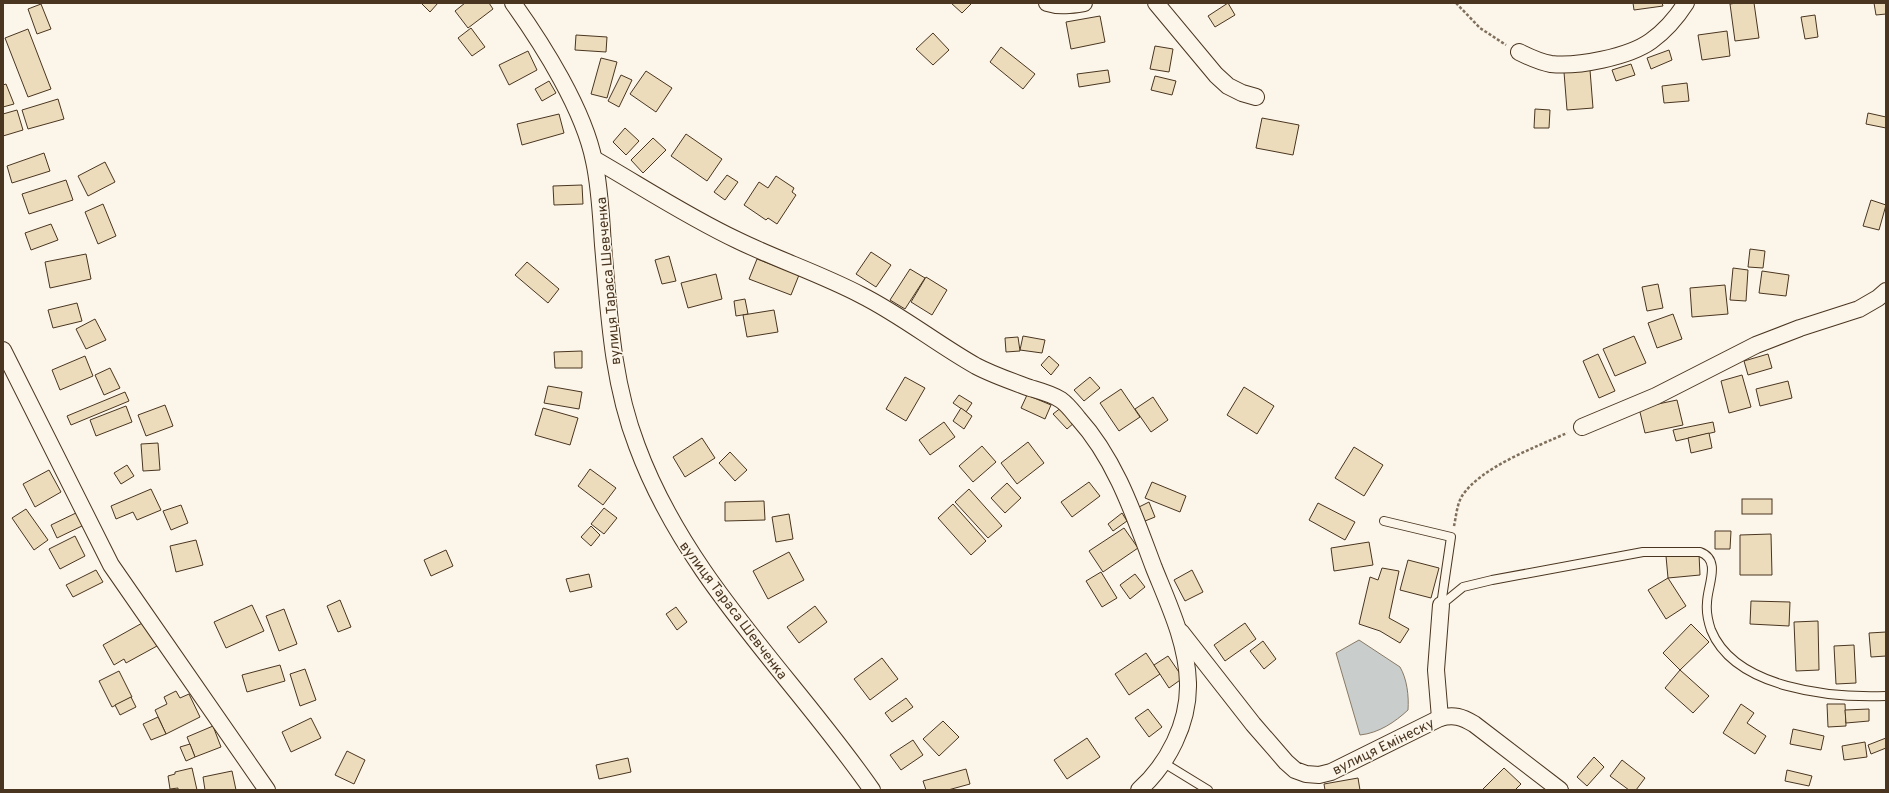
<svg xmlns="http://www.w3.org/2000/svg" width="1889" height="793" viewBox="0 0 1889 793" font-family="Overpass,sans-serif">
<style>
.water{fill:#c9cecd;stroke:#887966}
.building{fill:#ecdcbc;stroke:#4a3520}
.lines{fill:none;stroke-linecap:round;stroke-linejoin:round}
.lane-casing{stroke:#4a3520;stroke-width:10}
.street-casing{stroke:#4a3520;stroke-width:18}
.path{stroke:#7f6f5c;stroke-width:2.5;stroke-dasharray:3 2;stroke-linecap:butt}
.lane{stroke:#fbf6e9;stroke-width:8}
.street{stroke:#fbf6e9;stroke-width:16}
.labels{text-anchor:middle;stroke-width:3;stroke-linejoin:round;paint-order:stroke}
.street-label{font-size:14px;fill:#4a3520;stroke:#fbf6e9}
</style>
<rect width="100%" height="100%" fill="#fbf6e9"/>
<path class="water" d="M1359,640L1400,667C1407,679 1409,696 1408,710C1395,722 1379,733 1360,735L1336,653Z"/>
<g class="building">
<polygon points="421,3 438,3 430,12"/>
<polygon points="465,3 489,3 493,9 468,28 455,11"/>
<polygon points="951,3 972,3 962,13"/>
<polygon points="1228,3 1235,15 1215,27 1208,16"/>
<polygon points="1633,3 1662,3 1663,6 1634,10"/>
<polygon points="1737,3 1754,3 1759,38 1735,41 1730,4"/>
<polygon points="1874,3 1886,3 1886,14 1876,15"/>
<polygon points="41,4 51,29 37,34 28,9"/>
<polygon points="1815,15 1818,37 1805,39 1801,17"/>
<polygon points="1100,16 1105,42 1071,49 1066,22"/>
<polygon points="471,28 485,47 472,56 458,38"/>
<polygon points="28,29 51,89 28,97 5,38"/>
<polygon points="1727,31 1730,56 1702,60 1698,35"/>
<polygon points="933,33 949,50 933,65 916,49"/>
<polygon points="576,35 607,37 606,52 575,50"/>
<polygon points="1155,46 1173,49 1169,72 1150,69"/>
<polygon points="1001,47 1035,74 1023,89 990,62"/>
<polygon points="1669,50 1672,60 1651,69 1647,58"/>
<polygon points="528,51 537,70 509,85 499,65"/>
<polygon points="601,58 617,62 607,98 591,94"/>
<polygon points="1631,64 1635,75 1616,81 1612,70"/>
<polygon points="1108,70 1110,82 1079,87 1077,74"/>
<polygon points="1590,70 1593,108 1567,110 1564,72"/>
<polygon points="646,71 672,88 656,112 630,94"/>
<polygon points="621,75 632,80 619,107 608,101"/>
<polygon points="1155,76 1176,81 1172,95 1151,90"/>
<polygon points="549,81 556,93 542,101 535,89"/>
<polygon points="1687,83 1689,101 1664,103 1662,86"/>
<polygon points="6,84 14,104 3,107 3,85"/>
<polygon points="58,99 64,119 28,129 22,110"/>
<polygon points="1535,109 1550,110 1549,128 1534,128"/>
<polygon points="17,110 23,130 3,136 3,114"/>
<polygon points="1868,113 1886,117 1886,128 1866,124"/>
<polygon points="559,114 564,133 522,145 517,124"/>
<polygon points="1262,118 1299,125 1293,155 1256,148"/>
<polygon points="625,128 639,141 626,155 613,142"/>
<polygon points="686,134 722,159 707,181 671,156"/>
<polygon points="653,138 666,150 643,173 631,160"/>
<polygon points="44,153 50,171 12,183 7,166"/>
<polygon points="105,162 115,182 88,196 78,176"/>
<polygon points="727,175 738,182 725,200 714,192"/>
<polygon points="776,176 794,188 792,192 796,195 777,224 768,218 766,220 744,205 759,182 768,188"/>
<polygon points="66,180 73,200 29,214 22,194"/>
<polygon points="582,185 583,204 554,205 553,186"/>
<polygon points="1871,200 1886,205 1879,230 1863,226"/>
<polygon points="103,204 116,236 98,244 85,212"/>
<polygon points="51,224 58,240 31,250 25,233"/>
<polygon points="1750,249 1765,251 1763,268 1748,267"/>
<polygon points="871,252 891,265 876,287 856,274"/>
<polygon points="86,254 91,279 50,288 45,262"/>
<polygon points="669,256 676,281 662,284 655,260"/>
<polygon points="757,259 799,275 791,295 749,279"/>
<polygon points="527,262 559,289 548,303 515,275"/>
<polygon points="1733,268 1748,270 1746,301 1730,300"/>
<polygon points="910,269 925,278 905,309 890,300"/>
<polygon points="1762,271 1789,275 1786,296 1759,293"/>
<polygon points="716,274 722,299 688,308 681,283"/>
<polygon points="926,277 947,290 932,315 911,302"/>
<polygon points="1658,284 1663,308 1647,311 1642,287"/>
<polygon points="1725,285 1728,314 1692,317 1690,288"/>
<polygon points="745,299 748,314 736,316 734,301"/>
<polygon points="77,303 82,321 53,328 48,310"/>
<polygon points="774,310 778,332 747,337 743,315"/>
<polygon points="1673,314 1682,339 1657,348 1648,323"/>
<polygon points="95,319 106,340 86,349 76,329"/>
<polygon points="1023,336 1045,340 1042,353 1020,350"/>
<polygon points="1634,336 1646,363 1615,376 1603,349"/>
<polygon points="1018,337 1020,351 1006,352 1005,338"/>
<polygon points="582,351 582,368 555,368 554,352"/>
<polygon points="1598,354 1615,391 1599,398 1583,361"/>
<polygon points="1768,354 1772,368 1748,375 1744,361"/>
<polygon points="85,356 93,376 60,390 52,370"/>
<polygon points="1049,356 1059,365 1051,375 1041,365"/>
<polygon points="110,368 120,388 104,395 95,375"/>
<polygon points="1742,375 1751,407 1729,413 1721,381"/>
<polygon points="905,377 925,388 906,421 886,409"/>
<polygon points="1090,377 1100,388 1084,401 1074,390"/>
<polygon points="1788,381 1792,398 1760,406 1756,389"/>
<polygon points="548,386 582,392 579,409 544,403"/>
<polygon points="1244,387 1274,406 1257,434 1227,415"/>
<polygon points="1121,389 1140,417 1119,431 1100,403"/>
<polygon points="125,392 129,401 71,425 67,416"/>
<polygon points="959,395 972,403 966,412 953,403"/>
<polygon points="1027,395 1051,405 1045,419 1021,408"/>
<polygon points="1153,397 1168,420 1151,432 1135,409"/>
<polygon points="1677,400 1683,425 1645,433 1639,408"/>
<polygon points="165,405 173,426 146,436 138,415"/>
<polygon points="126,406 132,422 96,436 90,420"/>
<polygon points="1062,407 1075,422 1067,429 1053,414"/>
<polygon points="543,408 578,418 570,445 535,435"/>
<polygon points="961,408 972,416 964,429 953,421"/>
<polygon points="944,422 955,437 930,455 919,440"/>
<polygon points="1713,422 1715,432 1676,441 1673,430"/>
<polygon points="1709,433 1712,448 1691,453 1688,438"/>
<polygon points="702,438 715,458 685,477 673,457"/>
<polygon points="1028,442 1044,463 1017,484 1001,463"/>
<polygon points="158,443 160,470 143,471 141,444"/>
<polygon points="982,446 996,462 973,482 959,466"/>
<polygon points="1354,447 1383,465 1364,496 1335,478"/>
<polygon points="730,452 747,470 735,481 719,463"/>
<polygon points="127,465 134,476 121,484 114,473"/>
<polygon points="590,469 616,488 603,505 578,486"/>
<polygon points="49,470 61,492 35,507 23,484"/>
<polygon points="1089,482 1100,496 1072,517 1061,502"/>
<polygon points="1152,482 1186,496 1180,512 1145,498"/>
<polygon points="1007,483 1021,498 1005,513 991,498"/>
<polygon points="151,489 161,510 137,520 133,512 116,519 111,506"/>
<polygon points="969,489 1002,526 988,538 955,502"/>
<rect x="1742" y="499" width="30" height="15"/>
<polygon points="764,501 765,520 725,521 725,502"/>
<polygon points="1149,502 1155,517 1145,521 1139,507"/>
<polygon points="1318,503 1355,522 1345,540 1309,520"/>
<polygon points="953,504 986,541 971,555 938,518"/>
<polygon points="181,505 188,523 171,530 163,511"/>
<polygon points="604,508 617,518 604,534 591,524"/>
<polygon points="26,509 48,540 34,550 12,518"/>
<polygon points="78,512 84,525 57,538 51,525"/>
<polygon points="1122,513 1127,521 1113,531 1108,524"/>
<polygon points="789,514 793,539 776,542 772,517"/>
<polygon points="591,526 600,535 591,546 581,537"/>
<polygon points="1124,528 1138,548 1103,572 1089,551"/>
<polygon points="1715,531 1731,531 1730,549 1715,549"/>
<polygon points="1771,534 1772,575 1740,575 1740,535"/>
<polygon points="75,536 85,556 60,569 49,549"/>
<polygon points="196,540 203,565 176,572 170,546"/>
<polygon points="1369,542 1373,565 1334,571 1331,548"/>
<polygon points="446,550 453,566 431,576 424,560"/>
<polygon points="789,552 804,580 768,599 753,571"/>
<polygon points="1699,554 1700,575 1668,578 1666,556"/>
<polygon points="1408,560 1439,568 1431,598 1400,590"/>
<polygon points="1382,568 1399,571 1389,618 1409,629 1400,643 1380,631 1359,624 1370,577 1378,580"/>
<polygon points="96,570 103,582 73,597 66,585"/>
<polygon points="1192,570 1203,592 1185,601 1174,580"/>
<polygon points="1101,572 1117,598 1102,607 1086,581"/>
<polygon points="589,574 592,587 570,592 566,579"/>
<polygon points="1135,574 1145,587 1130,599 1120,585"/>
<polygon points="1668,578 1686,606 1666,619 1648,590"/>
<polygon points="340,600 351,627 338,632 327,606"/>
<polygon points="1751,601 1790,602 1789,626 1750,624"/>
<polygon points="252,605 264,631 226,648 214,622"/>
<polygon points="815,606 827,622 799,643 787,627"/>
<polygon points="676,607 687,622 677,630 666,614"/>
<polygon points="284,609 297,644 279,651 266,616"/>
<polygon points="1818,621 1819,670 1796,671 1794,622"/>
<polygon points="144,622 157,646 126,663 124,659 114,665 103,645"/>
<polygon points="1245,623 1256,639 1225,661 1214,645"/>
<polygon points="1691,624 1709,642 1680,670 1663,653"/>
<polygon points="1886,632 1886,656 1871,657 1869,633"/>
<polygon points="1263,641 1276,659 1264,669 1250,651"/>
<polygon points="1854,645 1856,683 1836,684 1834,646"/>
<polygon points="1146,653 1160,674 1129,695 1115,674"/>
<polygon points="1168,656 1183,678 1169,688 1154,665"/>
<polygon points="882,658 898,679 870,700 854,679"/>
<polygon points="280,665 285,681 247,692 242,675"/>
<polygon points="305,669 316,700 300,706 290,674"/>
<polygon points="1680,670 1709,696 1693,713 1665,688"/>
<polygon points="119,671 132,697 112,707 99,681"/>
<polygon points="176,691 180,698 189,694 200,717 166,734 155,710 167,704 164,697"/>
<polygon points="131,697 136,707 120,715 115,705"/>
<polygon points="906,698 913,707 892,722 885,713"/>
<polygon points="1741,704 1754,713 1747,723 1766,736 1755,754 1723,733"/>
<polygon points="1827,704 1845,704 1846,726 1828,727"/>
<polygon points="1148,709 1162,727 1149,737 1135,718"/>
<polygon points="1869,709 1869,721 1846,723 1845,710"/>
<polygon points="158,717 166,734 151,740 143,724"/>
<polygon points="311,718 321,738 291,752 282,732"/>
<polygon points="943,721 959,737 939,756 923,739"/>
<polygon points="213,726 221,747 195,757 187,737"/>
<polygon points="1793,729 1824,736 1821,750 1790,744"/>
<polygon points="1087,738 1100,757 1067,779 1054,760"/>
<polygon points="1886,738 1886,748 1871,754 1868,745"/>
<polygon points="913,740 923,755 901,770 890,755"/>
<polygon points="1865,742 1867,757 1844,760 1842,746"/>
<polygon points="190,744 195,757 186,761 180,747"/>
<polygon points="347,751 365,760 354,784 335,775"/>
<polygon points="1594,757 1604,767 1587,786 1577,777"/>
<polygon points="628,758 631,772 599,779 596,765"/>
<polygon points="1622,760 1645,778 1636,790 1629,790 1610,776"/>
<polygon points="192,768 197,790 178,790 178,788 170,789 168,776 175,774 175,772"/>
<polygon points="1504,768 1521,784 1515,790 1482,790"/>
<polygon points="966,769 970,784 948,790 926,790 923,781"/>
<polygon points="1787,770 1812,776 1809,786 1785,781"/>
<polygon points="232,771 236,790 205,790 203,777"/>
<polygon points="1358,778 1360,790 1325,790 1324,784"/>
</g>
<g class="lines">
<g class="lane-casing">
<g id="lane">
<polyline points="1384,521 1451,537 1441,605"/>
<path d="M1441,605L1463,587L1492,580L1643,552H1700C1722,560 1707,586 1707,603C1706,612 1708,621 1711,630C1735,689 1831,698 1886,696"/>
<polyline points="1164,763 1208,790"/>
</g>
</g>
<g class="street-casing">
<g id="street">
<path d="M513,3C543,45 584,110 594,161C600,188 601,217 603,245C609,313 612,381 637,446C686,579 793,676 872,790"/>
<path d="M1047,3C1059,7 1072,5 1084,3"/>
<polyline points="1156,3 1216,75 1228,86 1242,93 1256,97"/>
<path d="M1519,52C1529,57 1539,62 1551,64C1577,67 1629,57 1651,41C1665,31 1677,17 1686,3"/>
<path d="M594,159C641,186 688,217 737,240C778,260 821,274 861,295C901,315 937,344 976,366C993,375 1011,381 1030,388C1040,391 1052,394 1061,400C1068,405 1073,412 1078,418C1116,460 1134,515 1154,568C1169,605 1187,643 1188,683C1189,723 1168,764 1139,790"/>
<polyline points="3,350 111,565 267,790"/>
<polyline points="1582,427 1656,396 1756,345 1800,328 1859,309 1878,298 1886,291"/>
<path d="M1181,632L1253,724L1286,762L1295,770L1306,774L1319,775L1331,772L1440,718C1454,714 1462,717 1474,724L1560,790"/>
<polyline points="1440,718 1436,670 1441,605"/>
</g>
</g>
<g class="path">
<polyline points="1456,3 1480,28 1506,45"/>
<path d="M1454,526C1456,517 1457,504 1462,496C1481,467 1536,447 1567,433"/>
</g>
<use href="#lane" class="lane"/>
<use href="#street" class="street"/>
</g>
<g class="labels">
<g class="street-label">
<text transform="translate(608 281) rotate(-95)" y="5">вулиця Тараса Шевченка</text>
<text transform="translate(734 610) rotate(53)" y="5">вулиця Тараса Шевченка</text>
<text transform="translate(1383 746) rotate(-26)" y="5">вулиця Емінеску</text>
</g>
</g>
<rect width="1889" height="793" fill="none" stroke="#4a3520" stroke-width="8"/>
</svg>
